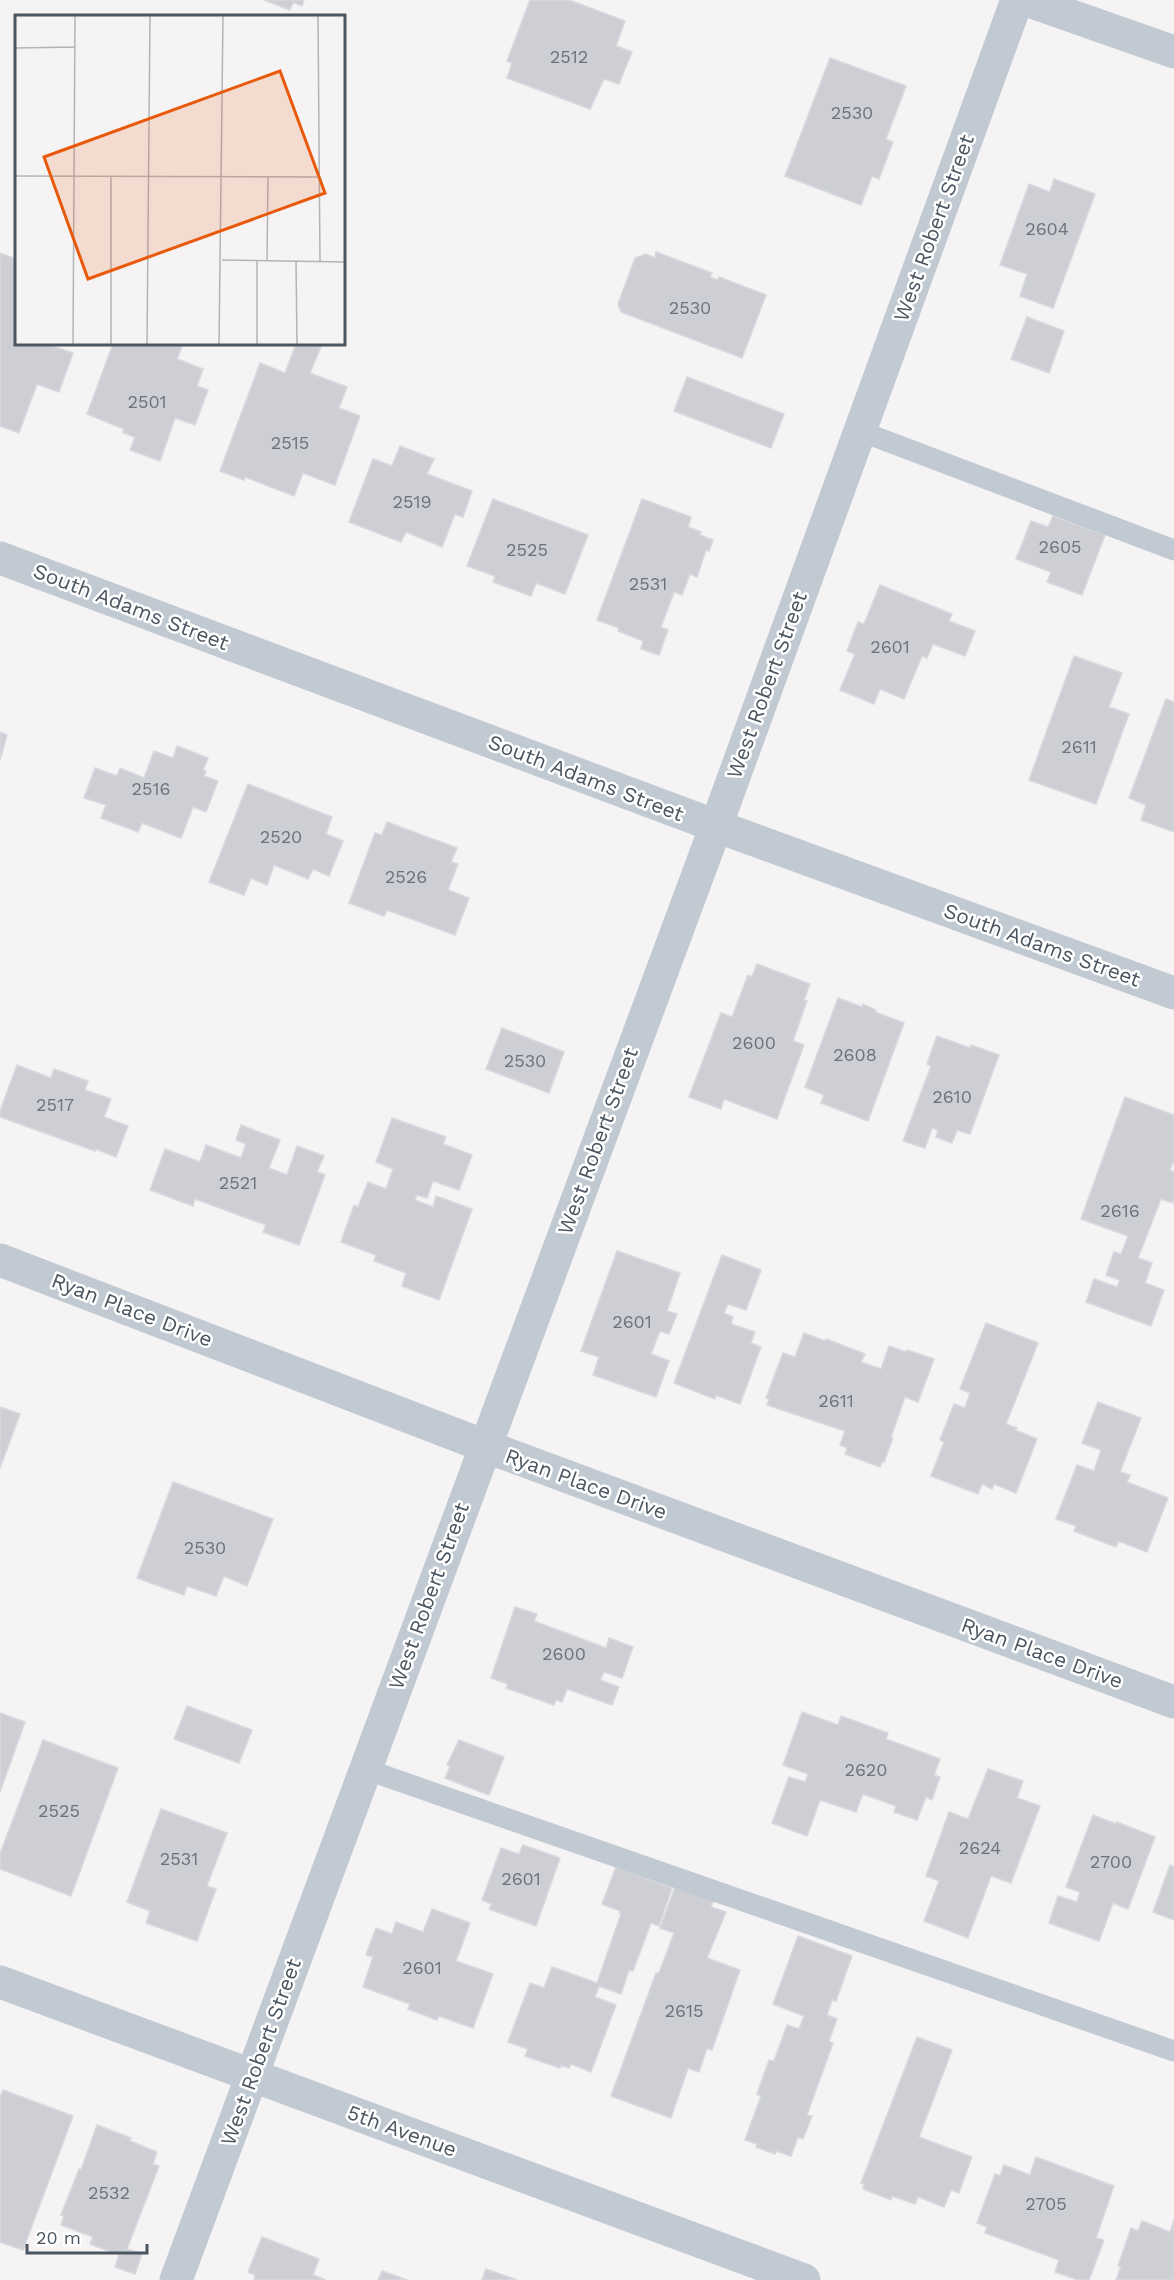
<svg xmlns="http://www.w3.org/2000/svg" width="1174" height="2280" viewBox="0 0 1174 2280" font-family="'Work Sans',sans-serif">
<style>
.building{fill:#cdcfd5;stroke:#d7d9de;stroke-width:1.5}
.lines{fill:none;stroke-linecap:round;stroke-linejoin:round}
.lane{stroke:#c1cad2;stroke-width:21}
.street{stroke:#c1cad2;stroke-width:33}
.labels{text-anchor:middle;stroke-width:5;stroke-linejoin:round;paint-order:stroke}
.number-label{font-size:18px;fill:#6b747e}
.street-label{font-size:21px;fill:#4a5661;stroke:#fff}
.inset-road{fill:none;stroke:#b1b4b9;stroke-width:1.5}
.view{fill:#e8590c;fill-opacity:0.15;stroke:#e8590c;stroke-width:3}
.inset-edge{fill:none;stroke:#4a5661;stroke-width:3}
</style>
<rect width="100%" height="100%" fill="#f5f3f3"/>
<g class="building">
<polygon points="264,0 304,0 302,6 293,2 290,10"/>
<polygon points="530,0 569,0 625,21 616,46 632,52 619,84 604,79 590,109 507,78 512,63 507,61"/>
<polygon points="830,58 906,86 886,139 893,142 879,179 872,176 861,205 785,176"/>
<polygon points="1054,179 1095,194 1053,308 1020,296 1027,274 1000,265 1029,184 1050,192"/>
<polygon points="656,252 712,273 710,277 718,280 719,277 766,295 742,358 621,312 618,304 635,258 646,254 655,258"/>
<polygon points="0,253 16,259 16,344 46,344 73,353 59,392 37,384 19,433 0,426"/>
<polygon points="1027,317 1064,331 1049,373 1011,359"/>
<polygon points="113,344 183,344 177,359 203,369 197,386 208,390 195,425 175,418 160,461 130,450 135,437 123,433 124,429 87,414"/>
<polygon points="296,344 322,344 310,373 347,387 339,408 360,416 335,485 303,473 294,496 245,477 244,480 220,471 260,363 285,373"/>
<polygon points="687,377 784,414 771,448 674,411"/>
<polygon points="400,446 434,459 427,474 472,491 463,517 455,514 442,547 406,532 401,542 349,522 373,459 392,466"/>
<polygon points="493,499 588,535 565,594 536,583 531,596 493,582 495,576 467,566"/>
<polygon points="642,499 691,517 688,527 701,532 700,535 713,540 709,551 706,550 697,577 690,574 682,595 674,592 661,627 668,630 659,655 641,649 643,641 618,631 619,628 597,620"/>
<polygon points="1053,516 1105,535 1082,595 1047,582 1051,572 1016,559 1031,521 1048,527"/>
<polygon points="880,585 952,614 949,621 975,631 965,656 933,644 927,658 922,656 904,699 880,689 874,704 840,690 855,654 847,651 858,622 864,624"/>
<polygon points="1074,656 1122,673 1109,707 1129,714 1096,804 1029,780"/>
<polygon points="1166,699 1174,702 1174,832 1141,820 1146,805 1129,798"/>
<polygon points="0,732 7,735 0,760"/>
<polygon points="177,746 208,758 203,770 206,771 204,776 218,781 206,812 193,807 181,838 142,823 138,832 101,818 106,805 84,798 95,768 117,776 120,768 144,778 154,751 173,758"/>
<polygon points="248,784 332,817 326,834 343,841 329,876 313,869 308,879 274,865 267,885 251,878 244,895 209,882"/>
<polygon points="387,822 457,848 451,862 458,864 448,890 469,898 455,935 387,910 384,916 349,903 375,833 382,835"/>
<polygon points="757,964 810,984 804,1000 807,1001 793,1041 804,1045 777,1119 724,1099 721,1109 689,1097 721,1013 732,1017 748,975 752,977"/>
<polygon points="838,998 862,1007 863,1004 876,1010 875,1012 904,1023 868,1121 821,1103 824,1095 805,1087"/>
<polygon points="502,1028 564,1052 549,1093 486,1069"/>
<polygon points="937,1036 970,1048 971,1045 999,1055 970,1134 957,1130 952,1143 936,1137 938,1130 932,1128 925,1148 903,1141 931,1066 927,1064"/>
<polygon points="17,1065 51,1078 54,1069 88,1081 85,1090 111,1099 104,1117 128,1126 116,1157 96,1149 95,1151 0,1117 0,1111"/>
<polygon points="1125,1097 1174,1115 1174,1160 1170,1170 1174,1172 1174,1200 1173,1203 1161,1199 1138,1258 1152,1263 1145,1283 1164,1290 1151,1326 1086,1302 1094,1279 1117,1287 1120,1280 1106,1275 1114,1252 1121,1254 1128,1236 1081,1219"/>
<polygon points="392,1118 446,1137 443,1144 472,1155 459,1190 433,1181 427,1198 417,1195 415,1200 433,1207 436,1196 472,1209 439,1300 402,1286 406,1273 374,1261 376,1255 341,1242 354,1205 358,1207 368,1182 386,1189 393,1169 376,1162"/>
<polygon points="241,1125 280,1140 269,1168 287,1175 297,1146 324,1156 317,1172 325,1175 299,1245 263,1232 266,1225 195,1199 193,1206 150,1190 165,1149 200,1162 206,1145 241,1158 246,1144 236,1140"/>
<polygon points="617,1251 680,1273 667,1311 677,1314 669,1334 660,1331 651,1354 669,1361 656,1397 593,1375 599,1357 581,1351"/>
<polygon points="722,1255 761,1270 746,1310 728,1304 724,1313 733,1317 731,1324 755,1332 751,1343 761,1347 740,1404 716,1395 715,1399 674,1383"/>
<polygon points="986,1323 1038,1343 1006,1424 1017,1428 1015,1430 1037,1439 1016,1493 994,1484 992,1489 982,1484 978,1494 931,1476 944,1442 940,1440 954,1404 965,1408 970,1393 960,1389"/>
<polygon points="804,1333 825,1341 826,1339 865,1354 861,1362 881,1369 889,1346 906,1352 907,1350 934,1359 918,1402 905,1397 891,1437 893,1438 884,1462 882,1462 880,1467 845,1454 847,1448 840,1445 845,1431 767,1405 769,1399 766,1398 783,1353 795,1357"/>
<polygon points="1098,1402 1141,1418 1120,1472 1130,1475 1127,1482 1168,1498 1147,1552 1118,1541 1116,1547 1074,1531 1076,1526 1056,1519 1077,1465 1094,1471 1101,1450 1082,1443"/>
<polygon points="0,1407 20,1414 0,1468"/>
<polygon points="173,1482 273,1519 247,1586 224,1576 216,1596 187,1586 184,1595 137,1578"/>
<polygon points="515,1607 537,1614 534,1621 606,1648 609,1638 633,1647 622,1678 604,1672 600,1680 619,1687 612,1705 567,1689 562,1702 556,1700 554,1705 506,1688 508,1684 491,1678"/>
<polygon points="187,1706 252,1730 239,1763 174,1739"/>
<polygon points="802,1712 838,1725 841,1716 888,1733 886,1739 940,1759 934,1775 940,1777 932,1800 926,1797 917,1820 894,1812 896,1806 863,1794 856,1812 820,1800 807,1836 772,1823 789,1777 805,1782 808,1774 783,1765"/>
<polygon points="0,1713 25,1722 0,1792"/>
<polygon points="43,1740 118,1768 71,1896 0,1869 0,1854"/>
<polygon points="459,1740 504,1757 489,1795 445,1778 450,1766 447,1765"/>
<polygon points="988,1769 1023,1781 1017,1798 1040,1806 1011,1883 991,1876 968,1938 924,1921 939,1881 926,1876 949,1812 968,1819"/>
<polygon points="161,1809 227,1833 207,1886 216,1889 197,1941 146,1923 150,1911 127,1902"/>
<polygon points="1093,1815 1116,1824 1117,1822 1155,1837 1128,1909 1113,1903 1099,1941 1049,1923 1058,1896 1077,1902 1080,1892 1066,1887"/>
<polygon points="523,1845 560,1858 536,1926 489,1909 492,1904 482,1900 501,1848 519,1854"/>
<polygon points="1170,1865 1174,1867 1174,1920 1153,1912"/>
<polygon points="616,1867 672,1888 659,1926 651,1923 633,1971 629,1970 621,1994 599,1986 595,1997 616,2005 591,2072 571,2064 569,2068 561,2065 560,2068 525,2056 528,2049 508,2042 530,1983 544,1988 552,1967 597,1983 621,1914 619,1913 620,1911 602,1904"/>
<polygon points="675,1887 714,1900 711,1907 726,1912 707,1958 740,1970 712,2050 707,2048 699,2072 688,2068 671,2118 611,2096 656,1973 659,1973 674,1933 660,1928"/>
<polygon points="432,1909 470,1923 456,1961 493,1974 473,2028 439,2016 437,2020 408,2009 410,2004 363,1987 373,1957 366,1955 376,1928 392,1934 396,1922 423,1932"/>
<polygon points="798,1936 852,1956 836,2001 832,2000 827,2015 837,2019 829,2041 833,2043 807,2115 812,2116 803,2139 798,2137 791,2156 776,2151 775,2154 756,2147 757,2144 745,2140 761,2096 757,2094 769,2060 774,2061 787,2025 799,2029 804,2016 773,2004"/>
<polygon points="917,2037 952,2050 919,2137 972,2157 959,2193 951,2190 944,2207 918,2197 915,2204 892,2196 891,2200 863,2189 864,2184 861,2183"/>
<polygon points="3,2090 73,2116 23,2250 0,2242 0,2098"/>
<polygon points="97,2125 131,2138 130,2141 157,2152 153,2164 159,2166 127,2249 142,2254 135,2274 115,2267 119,2255 90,2244 93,2237 61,2225 64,2216 61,2215 79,2169 81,2170"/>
<polygon points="1036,2157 1114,2186 1096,2238 1104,2240 1089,2280 1078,2280 1055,2272 1059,2260 985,2233 987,2227 977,2223 995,2174 1000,2176 1004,2165 1030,2175"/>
<polygon points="1174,2220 1174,2280 1116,2280 1121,2267 1118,2266 1131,2228 1138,2231 1142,2221 1170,2232"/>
<polygon points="262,2237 319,2259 313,2275 326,2280 254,2280 255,2275 248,2272"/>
<polygon points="486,2269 517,2280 482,2280"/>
<polygon points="382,2271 407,2280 378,2280"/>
</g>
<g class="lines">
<g class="lane">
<polyline points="860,431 1174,550"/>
<path d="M365,1769C634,1865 905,1955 1174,2051"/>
</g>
<g class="street">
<polyline points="1026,0 1174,52"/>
<polyline points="0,558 716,826 1174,993"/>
<polyline points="0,1260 485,1446 1174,1702"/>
<polyline points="0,1982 804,2280"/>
<polyline points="176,2280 716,826 1017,0"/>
</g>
</g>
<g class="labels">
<g class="number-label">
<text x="569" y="63">2512</text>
<text x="852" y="119">2530</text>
<text x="1047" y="235">2604</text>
<text x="690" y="314">2530</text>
<text x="147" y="408">2501</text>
<text x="290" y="449">2515</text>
<text x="412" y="508">2519</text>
<text x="1060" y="553">2605</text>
<text x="527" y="556">2525</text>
<text x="648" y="590">2531</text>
<text x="890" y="653">2601</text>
<text x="1079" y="753">2611</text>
<text x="151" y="795">2516</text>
<text x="281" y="843">2520</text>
<text x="406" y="883">2526</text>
<text x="754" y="1049">2600</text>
<text x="855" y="1061">2608</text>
<text x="525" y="1067">2530</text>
<text x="952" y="1103">2610</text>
<text x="55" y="1111">2517</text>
<text x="238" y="1189">2521</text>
<text x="1120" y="1217">2616</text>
<text x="632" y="1328">2601</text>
<text x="836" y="1407">2611</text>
<text x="205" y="1554">2530</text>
<text x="564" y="1660">2600</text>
<text x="866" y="1776">2620</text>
<text x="59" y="1817">2525</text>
<text x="980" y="1854">2624</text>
<text x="179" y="1865">2531</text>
<text x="1111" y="1868">2700</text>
<text x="521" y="1885">2601</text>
<text x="422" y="1974">2601</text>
<text x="684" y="2017">2615</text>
<text x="109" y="2199">2532</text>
<text x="1046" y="2210">2705</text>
</g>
<g class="street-label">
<text transform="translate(934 228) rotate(-70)" y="7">West Robert Street</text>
<text transform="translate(131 607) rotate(21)" y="7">South Adams Street</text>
<text transform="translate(767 685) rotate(-70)" y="7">West Robert Street</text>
<text transform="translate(586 778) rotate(21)" y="7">South Adams Street</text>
<text transform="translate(1042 945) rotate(20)" y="7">South Adams Street</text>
<text transform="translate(598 1141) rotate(-70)" y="7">West Robert Street</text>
<text transform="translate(132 1310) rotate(21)" y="7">Ryan Place Drive</text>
<text transform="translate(586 1484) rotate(20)" y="7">Ryan Place Drive</text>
<text transform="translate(429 1596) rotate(-70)" y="7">West Robert Street</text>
<text transform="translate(1042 1653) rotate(20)" y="7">Ryan Place Drive</text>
<text transform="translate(261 2052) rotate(-70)" y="7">West Robert Street</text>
<text transform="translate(402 2131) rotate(20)" y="7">5th Avenue</text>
</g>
</g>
<g transform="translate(15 15)">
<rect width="330" height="330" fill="#f5f3f3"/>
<path class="inset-road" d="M303,1L305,247M0,33L60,32M0,161L304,162M96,161V329M207,245L330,247M252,246L253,162M281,246L282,329M58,329L60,1M132,329L135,1M204,329L208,1M242,329V245"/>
<path class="view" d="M265,56L310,178L73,264L29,142Z"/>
<rect width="330" height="330" class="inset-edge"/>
</g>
<path d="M27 2244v9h120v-9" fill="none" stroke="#4a5661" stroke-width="3"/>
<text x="36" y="2244" font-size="18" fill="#4a5661" stroke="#ffffff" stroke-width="4.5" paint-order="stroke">20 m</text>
</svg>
